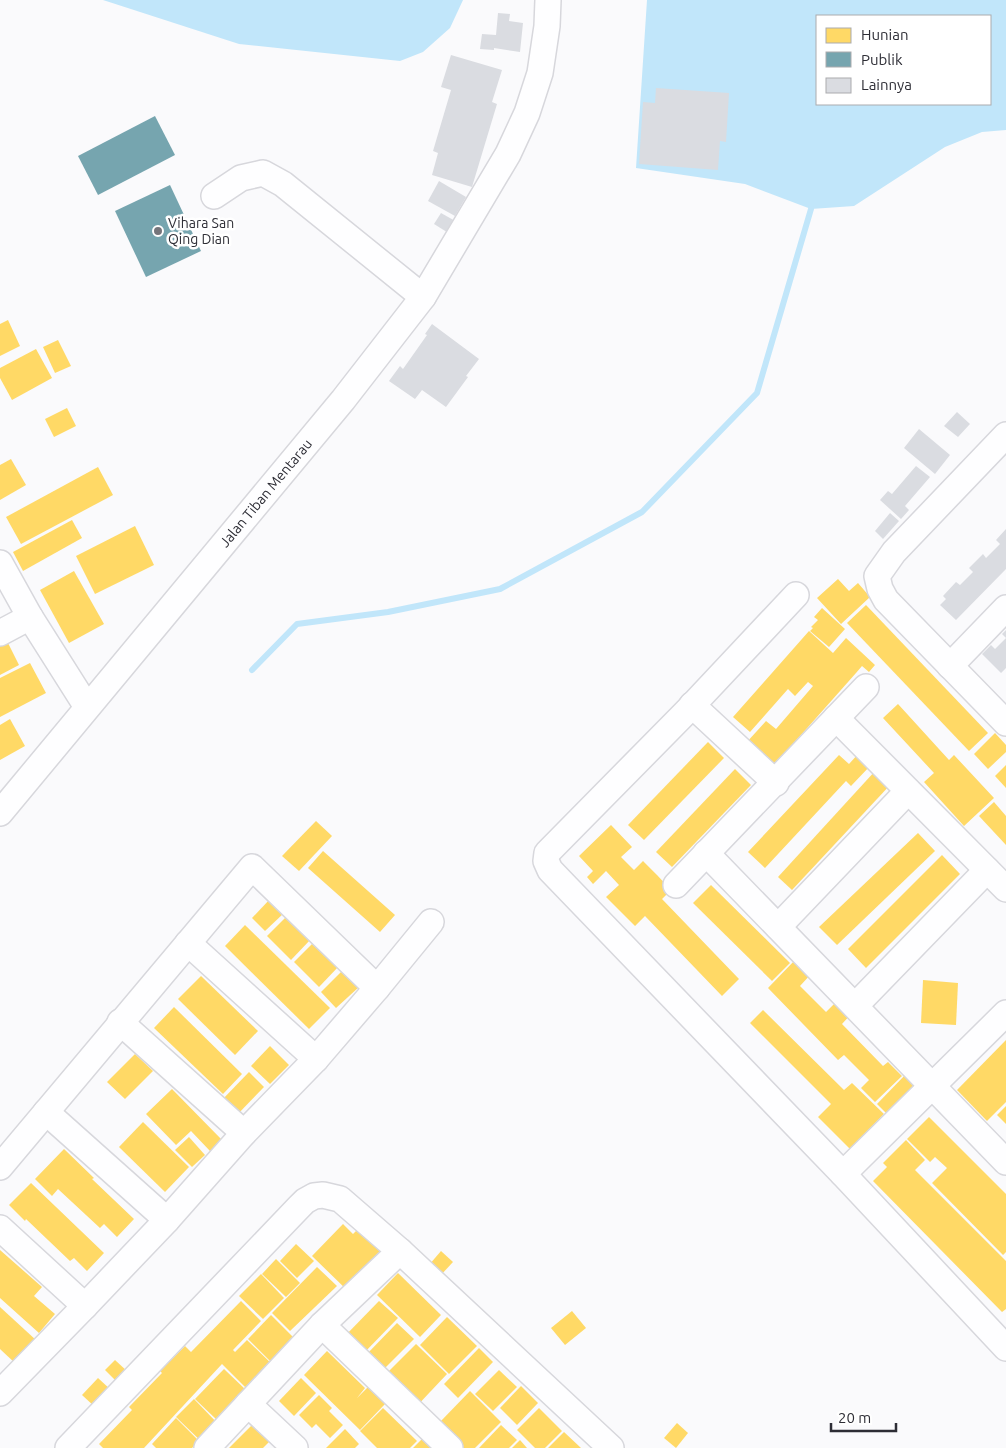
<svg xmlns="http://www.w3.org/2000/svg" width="1006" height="1448" viewBox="0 0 1006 1448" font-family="Ubuntu,sans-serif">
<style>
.water{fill:#c1e6fa;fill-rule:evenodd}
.homes{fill:#ffd966}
.public{fill:#76a5af}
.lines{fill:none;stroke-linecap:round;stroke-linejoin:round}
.stream{stroke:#c1e6fa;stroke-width:6}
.building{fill:#dadce1}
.minor-casing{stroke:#d7d7dc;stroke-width:28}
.minor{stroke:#fefeff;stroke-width:25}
.poi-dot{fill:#75757b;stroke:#fff;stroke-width:2}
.labels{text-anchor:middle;stroke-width:5;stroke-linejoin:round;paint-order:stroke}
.poi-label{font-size:14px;fill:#2d2d35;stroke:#fff;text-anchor:start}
.street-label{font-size:14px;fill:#2d2d35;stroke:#fff}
</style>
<rect width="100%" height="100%" fill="#fafafc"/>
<g class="water">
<polygon points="103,0 463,0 450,28 423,52 400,61 239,44"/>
<path d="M647,0H1006V130L982,132L945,147L854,206L811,209L745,184L636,168ZM817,16H990V104H817Z"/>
</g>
<g class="homes">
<polygon points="8,320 20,346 0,356 0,324"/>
<polygon points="58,340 71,366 55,373 43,347"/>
<polygon points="36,349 52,378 12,400 0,378 0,368"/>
<polygon points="67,408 76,426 54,437 45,419"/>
<polygon points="11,459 26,485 0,500 0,465"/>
<polygon points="98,467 113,495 21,544 6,517"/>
<polygon points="72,520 82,538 23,571 13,552"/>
<polygon points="135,526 154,565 95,594 76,556"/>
<polygon points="74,571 104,624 69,643 40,590"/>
<polygon points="838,579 849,591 858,583 870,597 841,624 817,598"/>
<polygon points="866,605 988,733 969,751 847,623"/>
<polygon points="822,608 845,629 829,647 810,631 813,628 811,627 818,620 814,617"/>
<polygon points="809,631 833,653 846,638 875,665 869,672 862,666 856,673 793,744 797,749 777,771 746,743 766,721 776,729 813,686 808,682 795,696 788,689 750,732 733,717"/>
<polygon points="4,635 19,665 0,675 0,637"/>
<polygon points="30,663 46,693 0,717 0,678"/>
<polygon points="898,704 949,760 954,755 994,798 964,826 924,782 934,773 883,718"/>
<polygon points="10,719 25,746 0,760 0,725"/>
<polygon points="995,733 1006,745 1006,752 988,769 974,754"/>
<polygon points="708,742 724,758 644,840 628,825"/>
<polygon points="859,753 871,765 851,786 846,781 765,868 748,852 839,755 849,764"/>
<polygon points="1006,765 1006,788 995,776"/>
<polygon points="735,769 751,785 672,867 656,852"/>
<polygon points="876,770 891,784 792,890 778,877"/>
<polygon points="994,802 1006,816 1006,845 979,816"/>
<polygon points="316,821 332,836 299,871 282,856"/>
<polygon points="611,825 632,847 621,857 634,870 643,861 657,875 671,890 662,899 739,979 722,996 645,916 635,926 606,897 619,885 606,871 593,884 587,877 593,871 579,856"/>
<polygon points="918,833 935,851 837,945 819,927"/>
<polygon points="323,851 395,915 380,932 308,868"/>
<polygon points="942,855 960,874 866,968 848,949"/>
<polygon points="711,885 790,963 772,981 693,903"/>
<polygon points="270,899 284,913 265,931 252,918"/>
<polygon points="287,916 311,939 291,960 267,936"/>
<polygon points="245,925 330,1008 309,1029 225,946"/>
<polygon points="314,942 339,966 319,987 294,962"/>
<polygon points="796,959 811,974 800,986 826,1012 840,998 853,1012 842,1024 883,1066 888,1062 902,1076 875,1102 861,1088 869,1080 844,1055 838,1060 768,988"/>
<polygon points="343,970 359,987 336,1008 321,992"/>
<polygon points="201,976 258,1031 235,1055 178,999"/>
<polygon points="923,980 958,983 956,1025 921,1023"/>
<polygon points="174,1007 242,1074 223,1094 154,1028"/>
<polygon points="763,1010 844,1090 852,1083 884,1114 850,1149 818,1117 831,1104 750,1023"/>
<polygon points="1006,1040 1006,1102 987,1121 957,1090"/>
<polygon points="270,1046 289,1065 270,1084 251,1066"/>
<polygon points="135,1054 153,1071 125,1099 107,1082"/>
<polygon points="249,1072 264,1087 235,1117 220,1102"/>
<polygon points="907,1073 918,1085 888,1115 877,1104"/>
<polygon points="172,1089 222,1140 210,1151 191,1131 176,1145 146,1114"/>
<polygon points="1006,1106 1006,1124 997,1115"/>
<polygon points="929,1117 1006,1194 1006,1252 1003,1255 932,1183 947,1168 935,1157 930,1162 907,1139"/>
<polygon points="143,1122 189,1167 165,1192 119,1147"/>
<polygon points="189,1137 205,1155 192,1167 175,1150"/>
<polygon points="906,1140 925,1160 915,1170 1006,1261 1006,1309 1002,1312 873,1181 887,1167 883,1163"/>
<polygon points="64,1149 94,1178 92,1179 134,1219 117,1237 104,1224 100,1228 58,1189 52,1196 35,1179"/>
<polygon points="31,1183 104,1253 87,1271 74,1258 70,1261 26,1219 25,1221 9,1205"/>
<polygon points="343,1224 353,1234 361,1226 387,1252 349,1292 312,1256"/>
<polygon points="296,1244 314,1261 297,1278 280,1261"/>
<polygon points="0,1250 42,1287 34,1296 55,1314 39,1333 0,1298"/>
<polygon points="441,1251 453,1262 440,1276 429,1265"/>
<polygon points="276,1259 300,1283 286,1297 262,1274"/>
<polygon points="317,1267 337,1286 290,1331 272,1313"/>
<polygon points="398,1273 441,1315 420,1337 377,1295"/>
<polygon points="261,1274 284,1298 263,1319 239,1296"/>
<polygon points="241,1301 261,1321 233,1350 235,1352 247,1340 275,1367 250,1392 222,1364 144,1448 103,1448 99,1444 132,1410 129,1407 162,1373 160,1371 185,1346 191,1352"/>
<polygon points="379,1301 398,1318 361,1356 343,1338"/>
<polygon points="0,1307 37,1341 16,1364 0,1349"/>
<polygon points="572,1311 586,1328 565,1345 551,1328"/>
<polygon points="271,1315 293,1337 270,1361 248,1339"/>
<polygon points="447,1317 477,1346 449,1374 420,1345"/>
<polygon points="397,1323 414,1339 381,1372 365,1356"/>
<polygon points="416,1344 447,1374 414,1409 382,1378"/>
<polygon points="479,1348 493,1362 458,1398 444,1384"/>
<polygon points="327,1351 365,1388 357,1398 368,1387 385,1404 360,1430 304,1375"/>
<polygon points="115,1360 128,1372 118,1383 105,1370"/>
<polygon points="224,1369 247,1391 218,1421 195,1399"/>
<polygon points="499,1370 517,1387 493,1411 475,1394"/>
<polygon points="98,1378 111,1390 95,1407 82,1395"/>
<polygon points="301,1378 316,1393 294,1416 279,1401"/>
<polygon points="521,1386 538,1403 517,1425 500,1408"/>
<polygon points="470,1391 501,1422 475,1448 464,1448 439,1423"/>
<polygon points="319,1395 332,1408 329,1411 343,1425 330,1438 316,1424 312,1428 299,1415"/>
<polygon points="194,1399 223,1429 206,1446 176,1417"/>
<polygon points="383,1408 417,1441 410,1448 377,1448 360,1431"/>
<polygon points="539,1408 562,1431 545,1448 535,1448 517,1430"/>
<polygon points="176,1418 199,1441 192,1448 156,1448 152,1444"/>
<polygon points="254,1423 271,1440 263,1448 229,1448"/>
<polygon points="677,1423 688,1433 676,1448 664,1438"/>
<polygon points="501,1425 517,1440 509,1448 479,1448"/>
<polygon points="345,1429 359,1444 355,1448 326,1448"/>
<polygon points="564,1432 581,1448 548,1448"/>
<polygon points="423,1438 433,1448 413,1448"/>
<polygon points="520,1440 527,1448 512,1448"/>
</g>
<g class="public">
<polygon points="155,116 175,155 98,195 78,156"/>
<polygon points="170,185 201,251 146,277 115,211"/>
</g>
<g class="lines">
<polyline class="stream" points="252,670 297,624 388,612 500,589 642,512 757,393 811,209"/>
</g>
<g class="building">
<polygon points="498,13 510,14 509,21 523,23 520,52 494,48 494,50 480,49 482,34 496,35"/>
<polygon points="451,55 502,70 492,102 497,104 472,187 432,175 438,153 433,151 451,90 441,87"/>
<polygon points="656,88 729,93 726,142 720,141 718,170 639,164 643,102 655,103"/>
<polygon points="439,181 466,197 455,216 428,201"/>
<polygon points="441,213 457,222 450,234 434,224"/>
<polygon points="432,324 479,359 466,376 468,377 446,407 422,390 415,399 389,381 400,366 403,369 427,335 425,334"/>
<polygon points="957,412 970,424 958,437 944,426"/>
<polygon points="919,429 950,455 935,474 904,448"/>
<polygon points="916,466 930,477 905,506 909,510 901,519 880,500 888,491 892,494"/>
<polygon points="890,513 899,521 883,539 875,531"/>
<polygon points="1006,529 1006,569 956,620 940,605 946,599 943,596 956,582 960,585 973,572 969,568 983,554 986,558 1000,544 996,540"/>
<polygon points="1006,630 1006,668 1001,673 982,654 991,645 995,649 1006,638 1002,634"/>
</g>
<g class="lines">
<g class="minor-casing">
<g id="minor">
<polyline points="214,196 241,178 263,173 283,184 423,297"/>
<polyline points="1006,435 894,552 877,576 880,589 886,600 1006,723"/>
<polyline points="0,563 30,617 87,707"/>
<polyline points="796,595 687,711 547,853 546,861 550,870 843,1174 1006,1348"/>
<polyline points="0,633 30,617"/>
<polyline points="950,666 1006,608"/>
<polyline points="692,705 776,783"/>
<polyline points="836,718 1006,889"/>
<path id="s1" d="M0,813L343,400L423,297L508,154L527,113L540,73L547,26L548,0"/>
<polyline points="706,853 1006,1162"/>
<polyline points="676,885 866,687"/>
<polyline points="778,927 908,791"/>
<polyline points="188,943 316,1059"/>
<polyline points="855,1006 987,870"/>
<polyline points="120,1022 244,1133"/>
<polyline points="46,1112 167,1220"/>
<polyline points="0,1167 252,867 377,988"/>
<polyline points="843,1174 1006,1013"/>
<polyline points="0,1228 85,1306"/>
<polyline points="322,1325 450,1448"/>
<polyline points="0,1393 85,1306 167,1220 244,1133 316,1059 377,988 431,922"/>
<polyline points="248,1404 295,1448"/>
<polyline points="68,1448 299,1207 305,1201 314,1196 323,1195 340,1199 400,1251 611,1448"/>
<polyline points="207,1448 322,1325 400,1251"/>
</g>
</g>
<use href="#minor" class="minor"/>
</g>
<circle class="poi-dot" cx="158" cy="231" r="5"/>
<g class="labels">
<g class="poi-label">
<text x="168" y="228">Vihara San<tspan x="168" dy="16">Qing Dian</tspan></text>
</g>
<g class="street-label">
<text dy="5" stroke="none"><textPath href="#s1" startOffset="416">Jalan Tiban Mentarau</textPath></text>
</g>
</g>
<rect x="816" y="15" width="175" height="90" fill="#ffffff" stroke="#ababae"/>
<rect x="826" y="28" width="25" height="15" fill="#ffd966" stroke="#ababae"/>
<text x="861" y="40" font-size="15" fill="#2d2d35">Hunian</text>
<rect x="826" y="52" width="25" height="15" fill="#76a5af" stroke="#ababae"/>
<text x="861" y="65" font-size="15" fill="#2d2d35">Publik</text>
<rect x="826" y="78" width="25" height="15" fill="#dadce1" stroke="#ababae"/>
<text x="861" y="90" font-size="15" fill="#2d2d35">Lainnya</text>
<path d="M831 1423v8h65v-8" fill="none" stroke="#2d2d35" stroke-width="2.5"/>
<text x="838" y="1423" font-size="15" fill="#2d2d35" stroke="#ffffff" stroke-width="4" paint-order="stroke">20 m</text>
</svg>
